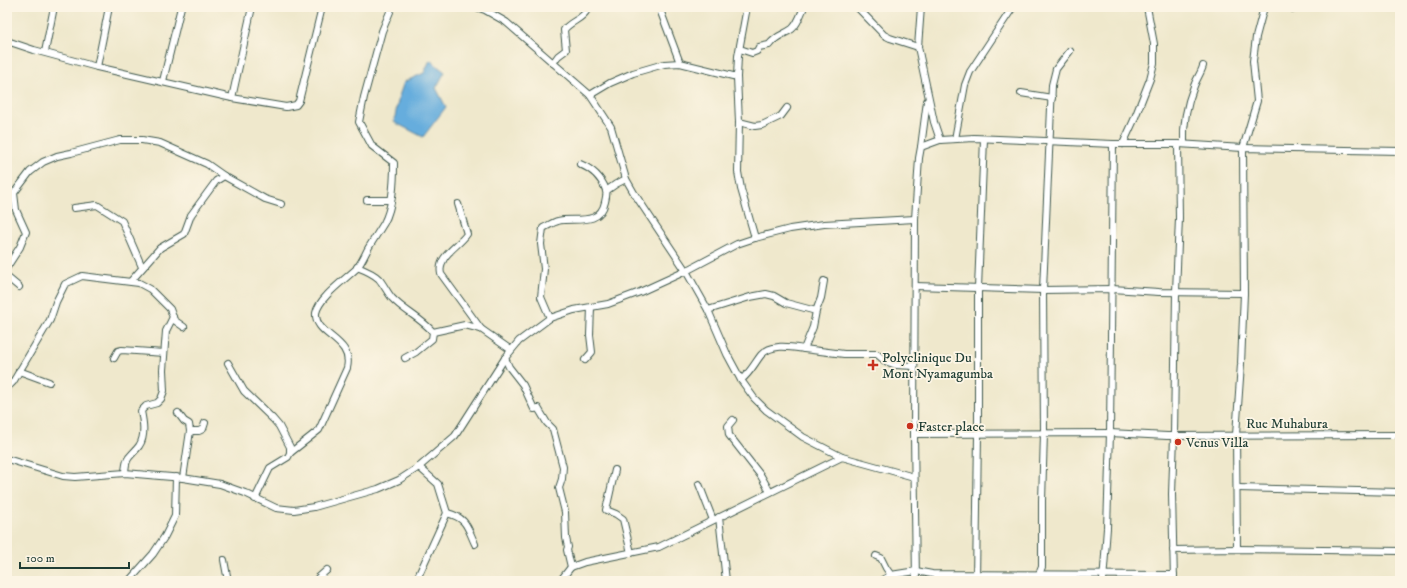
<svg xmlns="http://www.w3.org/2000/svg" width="1407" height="588" viewBox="0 0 1407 588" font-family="'IM FELL DW Pica',serif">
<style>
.water{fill:#66addd;stroke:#427588}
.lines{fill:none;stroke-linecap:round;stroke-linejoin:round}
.minor-casing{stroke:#3e574b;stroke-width:8}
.minor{stroke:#fff;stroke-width:6}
.poi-dot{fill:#c8321e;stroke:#fcf5e5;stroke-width:1.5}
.labels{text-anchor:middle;stroke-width:3.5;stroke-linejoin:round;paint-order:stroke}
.poi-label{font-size:14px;fill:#1f3d34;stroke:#fcf5e5;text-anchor:start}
.street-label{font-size:14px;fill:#1f3d34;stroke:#fcf5e5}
</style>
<rect width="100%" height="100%" fill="#fcf5e5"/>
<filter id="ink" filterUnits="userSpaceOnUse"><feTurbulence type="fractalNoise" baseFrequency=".025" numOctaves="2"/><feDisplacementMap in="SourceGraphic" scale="8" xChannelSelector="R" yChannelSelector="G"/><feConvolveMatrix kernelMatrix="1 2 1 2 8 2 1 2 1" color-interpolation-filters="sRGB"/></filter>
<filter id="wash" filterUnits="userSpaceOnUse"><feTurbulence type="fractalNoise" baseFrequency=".012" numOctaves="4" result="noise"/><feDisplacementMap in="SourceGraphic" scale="16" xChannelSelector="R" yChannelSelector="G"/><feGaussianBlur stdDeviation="0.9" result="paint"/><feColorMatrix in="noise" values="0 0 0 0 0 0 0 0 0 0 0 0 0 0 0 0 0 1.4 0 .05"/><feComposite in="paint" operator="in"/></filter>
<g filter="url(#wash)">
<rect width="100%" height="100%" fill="#efe8cc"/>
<polygon class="water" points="430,60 445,72 436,88 446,107 423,137 394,122 399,96 404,82 424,73"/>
</g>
<g filter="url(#ink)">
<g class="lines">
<g class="minor-casing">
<g id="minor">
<polyline points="476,7 485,10 506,22 590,95 611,127 626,179 634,193 686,271 708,310 727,354 741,380 754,398 766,410 803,437 842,457"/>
<polyline points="659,7 680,63"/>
<polyline points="747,7 738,56 737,77 739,122 738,172 741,189 755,238"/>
<polyline points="857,7 884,35 890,38 918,47"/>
<polyline points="1289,7 1294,9"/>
<polyline points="7,41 34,50 97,67 232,98 286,107 296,105 299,101 322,7"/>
<path d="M740,49L752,53L757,51L759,47L769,45C778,34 782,36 792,29C798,24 801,14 804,7"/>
<polyline points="45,52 54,7"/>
<path d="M553,63L558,56L566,50L564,30C570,21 582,20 587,10L586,7"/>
<polyline points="97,67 109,7"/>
<polyline points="163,81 181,7"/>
<polyline points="1021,93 1052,98"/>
<polyline points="590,95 610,83 633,73 664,64 680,63 737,77"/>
<polyline points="232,98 252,7"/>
<polyline points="739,122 755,126 762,125 781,116 787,108"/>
<polyline points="955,139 965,85 970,72 1013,7"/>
<polyline points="940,140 974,138 1113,144 1178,144 1243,148 1257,101 1253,61 1256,37 1264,7"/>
<polyline points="1123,144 1134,120 1150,79 1154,63 1154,44 1147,7"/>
<path d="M1184,144C1183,125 1187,104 1194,86C1197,78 1201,73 1203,66"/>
<polyline points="921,147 927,101"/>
<polyline points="606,191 616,184 626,179"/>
<polyline points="367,200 391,200"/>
<path d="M458,204L467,234C458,247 437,256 441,274L481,329"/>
<polyline points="74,208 97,205 122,221 142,267"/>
<polyline points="7,267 20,247 26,232 16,210 14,193 30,172 43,162 57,156 71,153 120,140 142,140 160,143 207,164 224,176 265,199 281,204"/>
<path d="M357,267C365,270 373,273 379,279C384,285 387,292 392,298C404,311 421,318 433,332L465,325L481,329L511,350"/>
<polyline points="7,277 19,287"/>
<polyline points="131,281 160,248 184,234 191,215 216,181 224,176"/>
<polyline points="915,286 1043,290 1112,289 1159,292 1244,293"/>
<polyline points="708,310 750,297 766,294 774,296 786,303 816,311"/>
<path d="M550,318L541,297L544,269L541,244L543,228C548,226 553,222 558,221C573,217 600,227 605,202C606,198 607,193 606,190C601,177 592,169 580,164"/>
<polyline points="804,349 844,354 877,354 885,361 896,365 914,366"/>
<polyline points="114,358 118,351 122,350 164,353"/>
<polyline points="405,358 416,352 432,339 433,332"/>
<polyline points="505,358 509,367 523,385 534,409 538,408 547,423 553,429 563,467 562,479 559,488 565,512 566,538 568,547 567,550 571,567"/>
<polyline points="585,360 592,352 590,335 591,307"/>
<polyline points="228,363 244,391 273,419 279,426 290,447 290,453 288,457 270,468 255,499"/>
<polyline points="19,371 49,382"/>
<path d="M741,380C751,372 754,364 761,355C772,343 791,347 804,349L813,327L816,311L821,298L824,281"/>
<polyline points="7,388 13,382 50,320 56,302 65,284 82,276 139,283 150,289 170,309 174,320 184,327"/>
<polyline points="178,413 184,421 189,424 190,431 183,478"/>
<polyline points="733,420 728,426 729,435 761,476 770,492"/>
<polyline points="190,431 199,431 203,429 205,423"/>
<polyline points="914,434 1110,433 1167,436 1400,435"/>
<path d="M290,453L319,430L347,368C354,339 314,336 316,313C319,297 346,279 357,268C362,262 365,254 369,247C374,239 379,231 384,223C393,206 394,183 394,163L372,146L359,122L364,97L382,31L392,7"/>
<polyline points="7,459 63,476 75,477 125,473 183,478 220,484 245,493 276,508 294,510 314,507 378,489 399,480 419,467 455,436 505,358 519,341 550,318 574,310 608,304 640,292 686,271 737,244 755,238 790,229 824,224 915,219"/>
<polyline points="615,470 606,510 616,514 623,519 631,553"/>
<path d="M125,473C126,455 130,458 139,446C146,436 143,421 141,411L146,406L157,403L161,399L164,391L163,370L166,331L173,317"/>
<polyline points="699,484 713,520"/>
<polyline points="1238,488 1400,492"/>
<path d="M447,513C467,518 467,527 475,544"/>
<polyline points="719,517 726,581"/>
<polyline points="1237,549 1236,435 1241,364 1244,293 1243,148 1400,151"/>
<polyline points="1173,550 1237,549 1400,551"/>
<polyline points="876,556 881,558 886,568 891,575"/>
<polyline points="224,560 228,581"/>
<polyline points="129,581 153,554 165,536 175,516 176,477"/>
<polyline points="266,581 268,581"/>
<polyline points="317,581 318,578 327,570"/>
<polyline points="416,581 447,513 438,484 419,467"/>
<polyline points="560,581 571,567 585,562 659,547 842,457 914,477"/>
<polyline points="881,581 891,575 916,571 932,574 1174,575"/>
<polyline points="916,581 914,434 915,219 919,158 921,147 940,140 934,122 918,47 921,7"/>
<polyline points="976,581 978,434 978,288 984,139"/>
<polyline points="1036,581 1042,567 1042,501 1044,433 1043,290 1052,85 1056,69 1070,51"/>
<polyline points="1103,581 1107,528 1110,433 1113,144"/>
<polyline points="1174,581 1172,494 1174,436 1176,292 1179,218 1178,144"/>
</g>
</g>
<use href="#minor" class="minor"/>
</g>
</g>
<g class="poi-dot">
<path d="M871 359h4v4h4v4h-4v4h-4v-4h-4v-4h4z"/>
<circle cx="910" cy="426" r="4"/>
<circle cx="1178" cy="442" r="4"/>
</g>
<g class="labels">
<g class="poi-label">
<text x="882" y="362">Polyclinique Du<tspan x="882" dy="16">Mont Nyamagumba</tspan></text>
<text x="918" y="431">Faster place</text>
<text x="1186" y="447">Venus Villa</text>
</g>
<g class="street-label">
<text x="1287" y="428">Rue Muhabura</text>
</g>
</g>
<rect width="1407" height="588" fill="none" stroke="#fcf5e5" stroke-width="24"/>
<path d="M20 562v6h109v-6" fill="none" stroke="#1f3d34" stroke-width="2"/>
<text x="26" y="562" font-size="12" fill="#1f3d34" stroke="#fcf5e5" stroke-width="3" paint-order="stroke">100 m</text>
</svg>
